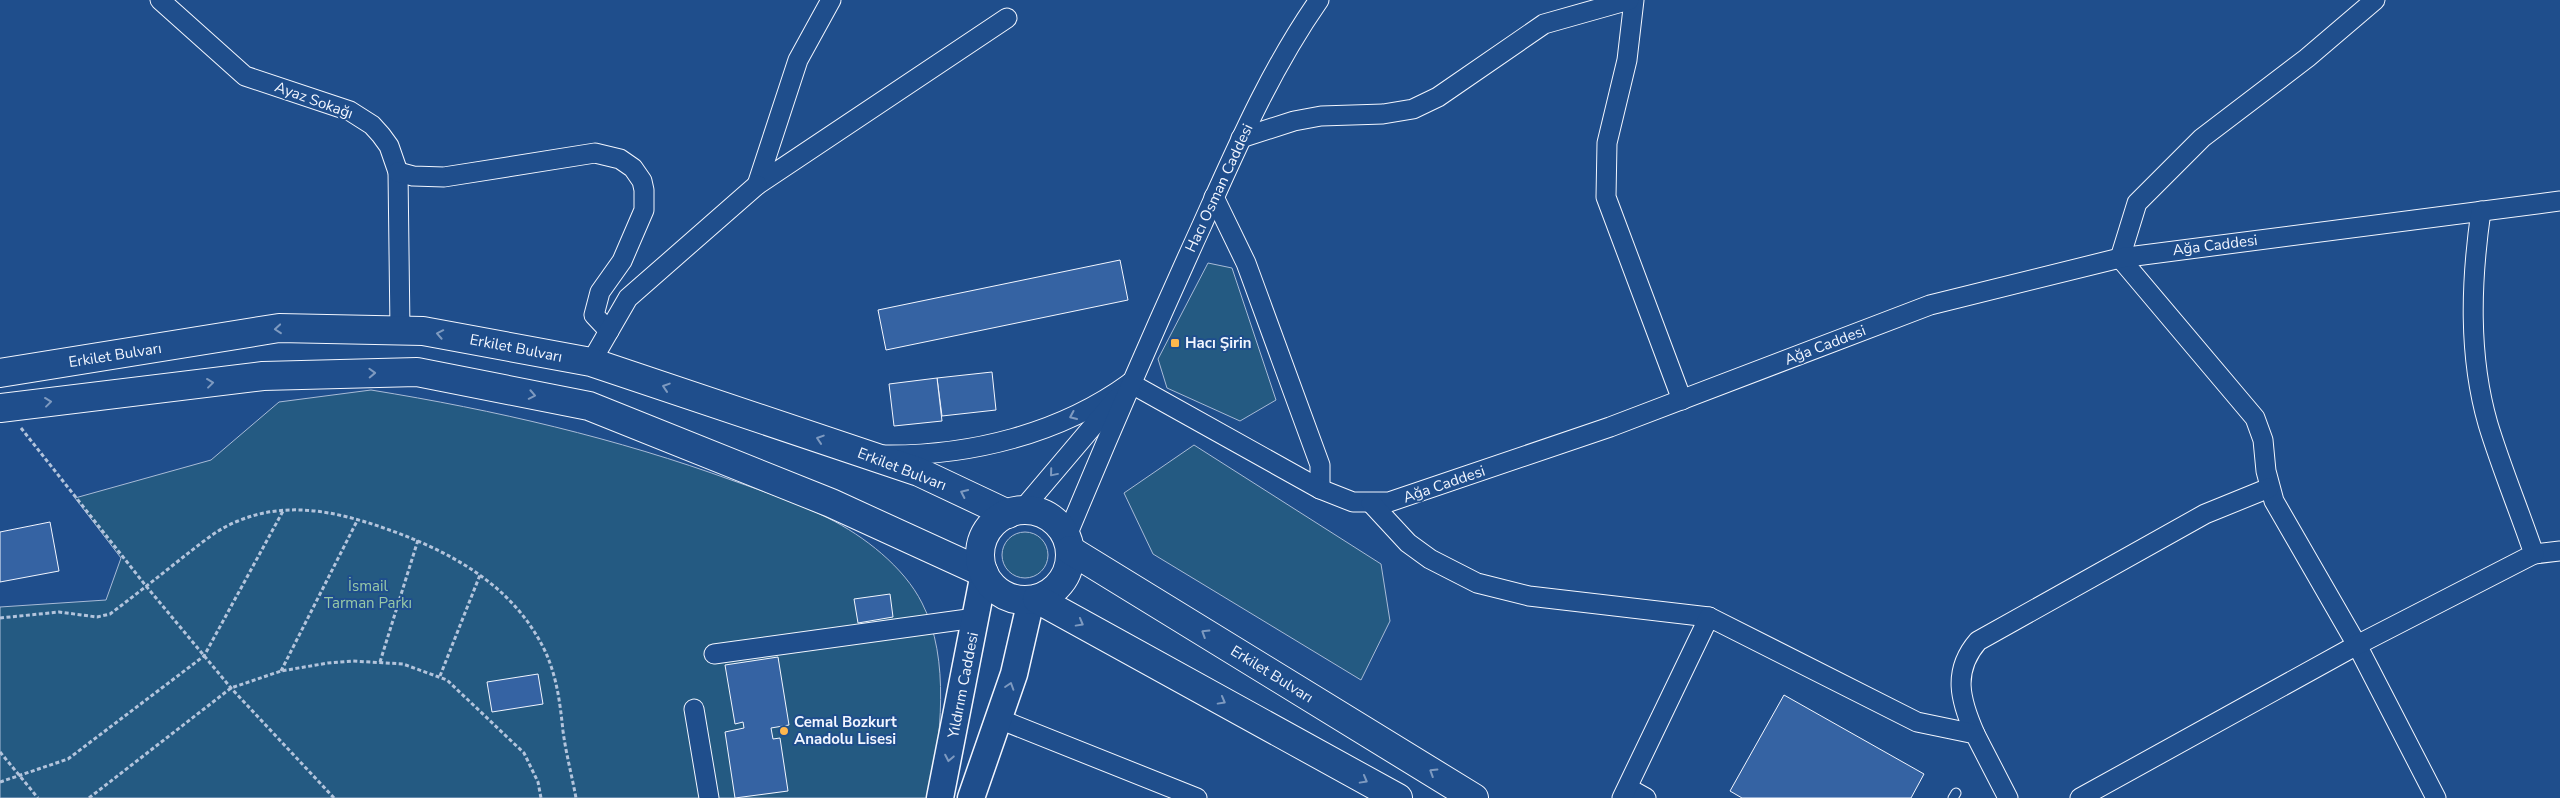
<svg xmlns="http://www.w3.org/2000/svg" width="2560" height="798" viewBox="0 0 2560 798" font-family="'Nunito Sans',sans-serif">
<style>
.green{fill:#245a82;stroke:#a8bbd7}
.building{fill:#3563a3;stroke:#f2f6ff}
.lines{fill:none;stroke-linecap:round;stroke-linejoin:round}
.lane-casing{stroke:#f2f6ff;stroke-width:11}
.street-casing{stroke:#f2f6ff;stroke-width:21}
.secondary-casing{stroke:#f2f6ff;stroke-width:29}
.primary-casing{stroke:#f2f6ff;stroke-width:30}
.path{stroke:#b3c4dc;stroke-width:3;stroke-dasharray:4 2.5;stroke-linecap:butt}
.lane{stroke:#1f4e8c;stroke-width:9}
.street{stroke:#1f4e8c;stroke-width:19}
.secondary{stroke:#1f4e8c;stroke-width:26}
.primary{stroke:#1f4e8c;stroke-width:28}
.oneway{stroke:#7e9ac0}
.poi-dot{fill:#ffb74d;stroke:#1f4e8c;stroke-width:2}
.labels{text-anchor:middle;stroke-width:4;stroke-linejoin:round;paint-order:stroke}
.street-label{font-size:15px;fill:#f2f6ff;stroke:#1f4e8c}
.poi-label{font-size:15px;font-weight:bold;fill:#f2f6ff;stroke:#1f4e8c;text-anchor:start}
.park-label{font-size:15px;fill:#97c8a6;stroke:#1f4e8c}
</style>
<rect width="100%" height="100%" fill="#1f4e8c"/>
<g class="green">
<polygon points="1208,263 1232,268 1276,400 1240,421 1167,388 1158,359"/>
<path d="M371,390C495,410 616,438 734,481C765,492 798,503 828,518C864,536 904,567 922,603C951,659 940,739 930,798H0V607L106,600L121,558L75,498L211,460L279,402Z"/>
<polygon points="1194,445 1381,564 1390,621 1361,680 1153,554 1124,493"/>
<circle cx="1025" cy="555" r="23"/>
</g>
<g class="building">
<polygon points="1120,260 1128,300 886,350 878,310"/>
<polygon points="992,372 996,410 942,416 937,378"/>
<polygon points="937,378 942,421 894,426 889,384"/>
<polygon points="50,522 59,571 0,582 0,532"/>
<polygon points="890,594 893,617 858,623 854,599"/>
<polygon points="778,657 789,725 771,728 773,739 780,738 788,791 735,798 725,732 744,728 743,722 735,724 725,665"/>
<polygon points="538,674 543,704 492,712 487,682"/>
<polygon points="1784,695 1924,774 1911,798 1742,798 1730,791"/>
</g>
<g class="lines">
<g class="lane-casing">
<polyline id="lane" points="1953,798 1956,793"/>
</g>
<g class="street-casing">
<g id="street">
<polyline points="160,0 245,76 350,111 372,125 381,135 389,146 398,172 400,330"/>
<polyline points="831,0 798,60 757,185 1007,18"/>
<polyline points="1634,0 1627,60 1607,143 1606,197 1682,400"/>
<polyline points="2375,0 2307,58 2202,138 2137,203 2120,258 2255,418 2263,440 2266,471 2274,501 2357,645 2436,798"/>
<polyline points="1241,138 1294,121 1321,116 1383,114 1413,109 1438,97 1544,24 1629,0"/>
<polyline points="398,172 413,176 444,177 595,153 620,159 633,168 642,181 644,190 644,210 622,261 600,292 594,315 609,331"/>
<polyline points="1214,197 1246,263 1320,465 1320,489"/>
<polyline points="591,362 628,298 757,185"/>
<polyline points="1130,383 1320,489 1353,502 1389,502 1610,427 1930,305 2120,258 2560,201"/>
<path d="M884,455C970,456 1060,434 1130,383"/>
<polyline points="1371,503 1408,543 1430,559 1477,583 1529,596 1709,617"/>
<polyline points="1021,511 1116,399"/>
<path d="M1066,538C1110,432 1155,328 1202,225C1237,147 1270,70 1319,0"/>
<polyline points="2534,554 2560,551"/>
<polyline points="714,654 975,618"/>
<polyline points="694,709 709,798"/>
<polyline points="999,719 1197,798"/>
<path d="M1975,734C1960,700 1952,671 1978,641L2205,514L2269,488"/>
<polyline points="1628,788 1646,798"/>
<polyline points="1622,798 1709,617 1917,722 1975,734 2008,798"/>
<path d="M2080,798L2357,645L2534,554C2519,510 2501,467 2488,424C2468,355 2471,281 2481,211"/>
</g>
</g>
<g class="secondary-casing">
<g id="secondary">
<polyline points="940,798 984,573"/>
<polyline points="971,798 1014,674 1031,600"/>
</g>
</g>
<g class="primary-casing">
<g id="primary">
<polyline points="0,373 279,328 423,331 591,362 919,472 1008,514"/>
<polyline points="0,408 263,376 417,372 589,406 831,503 984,573"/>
<circle cx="1025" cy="555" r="45"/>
<polyline points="1070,550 1474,798"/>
<polyline points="1037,599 1398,798"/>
</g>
</g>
<g class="path">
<polyline points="21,428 146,586 231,688 334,798"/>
<path d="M0,618L59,612L97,617L110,614C134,596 158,577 182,558C199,545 217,529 238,521C286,501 334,511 381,527C448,550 513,584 545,651C557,677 560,703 563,731C566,754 572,776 576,798"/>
<polyline points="380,662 418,540"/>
<polyline points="281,671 358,519"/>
<polyline points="440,676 480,575"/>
<polyline points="0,752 38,798"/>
<polyline points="0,782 68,759 204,656 283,511"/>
<polyline points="89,798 231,688 281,671 328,663 353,661 403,664 447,680 524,753 538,782 541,798"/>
</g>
<use href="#lane" class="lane"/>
<use href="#street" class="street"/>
<use href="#secondary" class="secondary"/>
<use href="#primary" class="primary"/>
</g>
<defs><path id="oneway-chevron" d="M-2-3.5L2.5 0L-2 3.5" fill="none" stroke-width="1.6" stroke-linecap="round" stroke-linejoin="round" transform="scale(1.25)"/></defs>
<g class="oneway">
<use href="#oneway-chevron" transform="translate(278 329) rotate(175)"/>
<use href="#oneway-chevron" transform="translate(440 334) rotate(-169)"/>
<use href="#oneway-chevron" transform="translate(372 373) rotate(-2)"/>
<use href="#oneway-chevron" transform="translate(210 383) rotate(-7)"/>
<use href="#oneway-chevron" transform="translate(666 387) rotate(-162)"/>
<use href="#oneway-chevron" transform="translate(532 395) rotate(11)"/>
<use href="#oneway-chevron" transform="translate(48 402) rotate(-7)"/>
<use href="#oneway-chevron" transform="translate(1073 416) rotate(156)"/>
<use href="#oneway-chevron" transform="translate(820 439) rotate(-162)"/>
<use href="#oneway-chevron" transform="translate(1053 473) rotate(130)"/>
<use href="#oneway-chevron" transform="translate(964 493) rotate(-155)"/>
<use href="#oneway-chevron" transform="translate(1080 623) rotate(29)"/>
<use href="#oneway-chevron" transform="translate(1205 633) rotate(-148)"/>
<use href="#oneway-chevron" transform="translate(1010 686) rotate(-72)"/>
<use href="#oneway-chevron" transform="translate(1222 701) rotate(29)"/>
<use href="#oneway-chevron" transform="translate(949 758) rotate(101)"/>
<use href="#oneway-chevron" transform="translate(1433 772) rotate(-148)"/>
<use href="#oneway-chevron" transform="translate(1364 780) rotate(29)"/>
</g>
<g class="poi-dot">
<rect x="1170" y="338" width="10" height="10" rx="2.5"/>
<circle cx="784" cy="731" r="5"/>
</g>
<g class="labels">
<g class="street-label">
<text transform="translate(314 100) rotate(20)" y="5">Ayaz Sokağı</text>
<text transform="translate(1219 188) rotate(-65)" y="5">Hacı Osman Caddesi</text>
<text transform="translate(2215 245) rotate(-7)" y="5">Ağa Caddesi</text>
<text transform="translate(1825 345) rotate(-21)" y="5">Ağa Caddesi</text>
<text transform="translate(516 348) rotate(11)" y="5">Erkilet Bulvarı</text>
<text transform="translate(115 355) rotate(-9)" y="5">Erkilet Bulvarı</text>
<text transform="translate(902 469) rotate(21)" y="5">Erkilet Bulvarı</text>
<text transform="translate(1444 484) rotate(-19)" y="5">Ağa Caddesi</text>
<text transform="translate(1272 674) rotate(32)" y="5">Erkilet Bulvarı</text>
<text transform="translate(963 685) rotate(-79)" y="5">Yıldırım Caddesi</text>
</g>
<g class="poi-label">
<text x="1185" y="348">Hacı Şirin</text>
<text x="794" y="727">Cemal Bozkurt<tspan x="794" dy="17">Anadolu Lisesi</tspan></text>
</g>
<g class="park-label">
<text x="368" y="591">İsmail<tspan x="368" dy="17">Tarman Parkı</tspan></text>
</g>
</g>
</svg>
